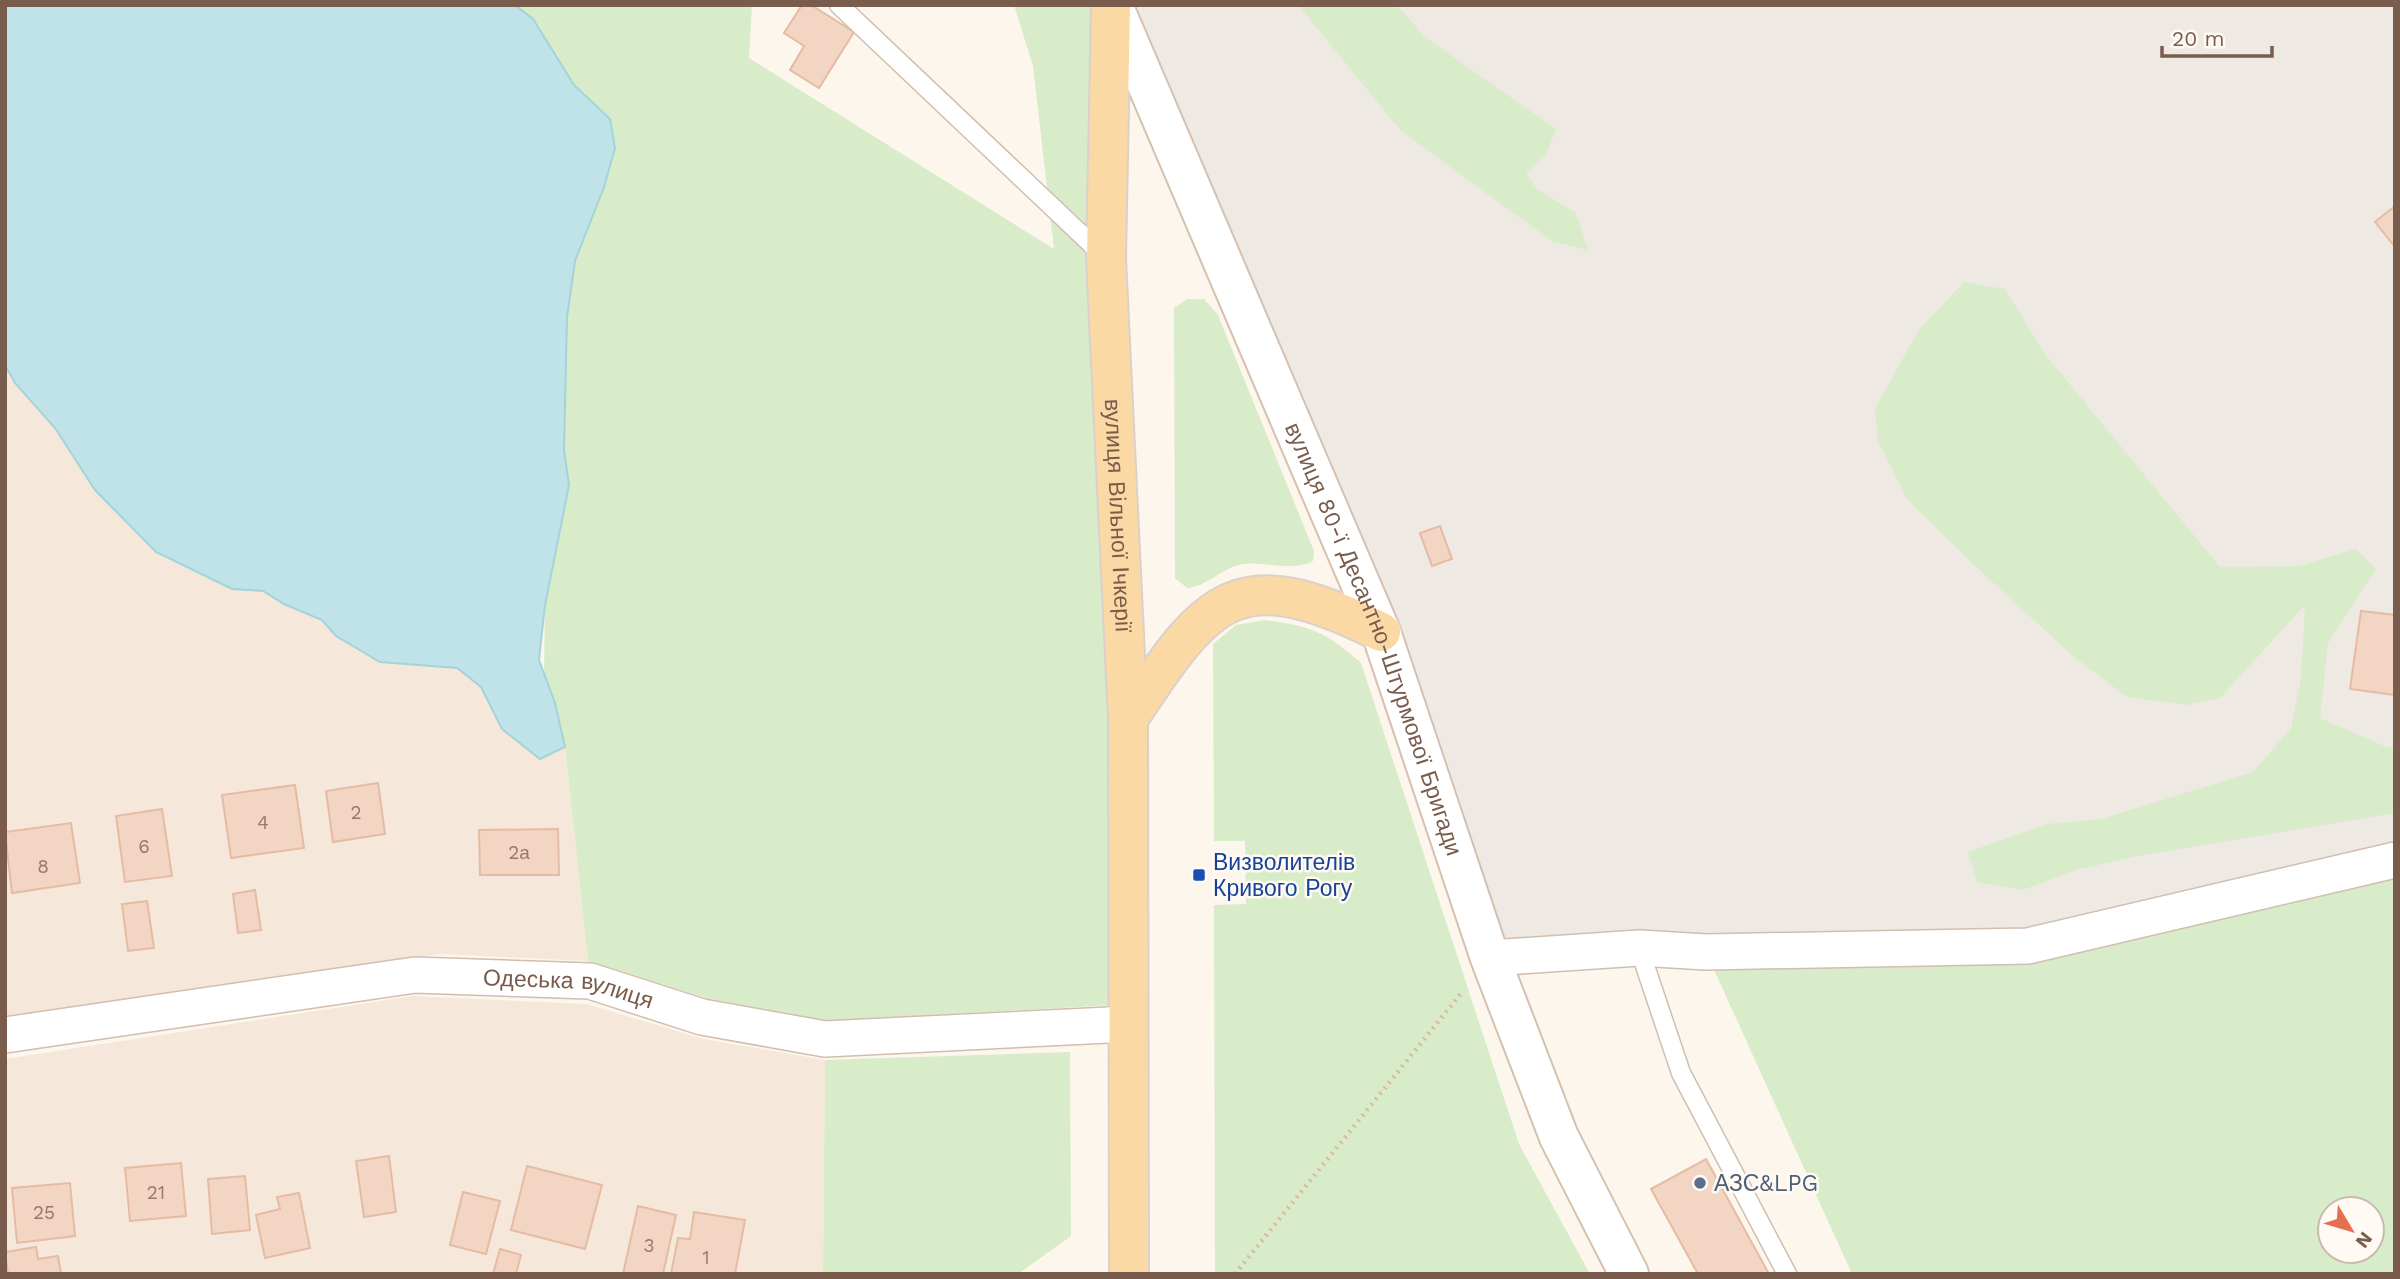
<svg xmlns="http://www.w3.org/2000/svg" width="2400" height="1279" viewBox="0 0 2400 1279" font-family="'Work Sans',sans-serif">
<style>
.residential{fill:#f5e8da}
.industrial{fill:#efe9e4}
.green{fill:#d8ecc9;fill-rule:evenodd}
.water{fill:#bfe3e8;stroke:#a5d3da;stroke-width:2}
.building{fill:#f3d5c3;stroke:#e6bba3;stroke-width:2}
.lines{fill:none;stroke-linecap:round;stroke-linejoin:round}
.lane-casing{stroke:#d1beb0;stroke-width:21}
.street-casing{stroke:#d1beb0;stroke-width:38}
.secondary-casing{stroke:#d6c0b0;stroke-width:42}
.primary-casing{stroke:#dad1cd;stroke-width:42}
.path{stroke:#d9b8a5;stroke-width:4.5;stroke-dasharray:2 5;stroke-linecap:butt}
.lane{stroke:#fff;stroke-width:18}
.street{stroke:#fff;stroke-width:35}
.secondary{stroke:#fff;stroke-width:38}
.primary{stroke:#fbd9a5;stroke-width:38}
.transit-dot{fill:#1a4fb4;stroke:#fffaf3;stroke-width:2.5}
.service-dot{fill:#5c6f8a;stroke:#fffaf3;stroke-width:2.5}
.labels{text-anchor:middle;stroke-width:5;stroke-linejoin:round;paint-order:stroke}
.number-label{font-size:19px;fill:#987a6a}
.street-label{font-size:23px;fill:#7a5c4d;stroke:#fffaf3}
.transit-label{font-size:23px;fill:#164399;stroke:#fffaf3;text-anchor:start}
.service-label{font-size:23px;fill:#4e5e75;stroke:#fffaf3;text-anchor:start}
</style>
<rect width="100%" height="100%" fill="#fdf6ec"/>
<g class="residential">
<polygon points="5,365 15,383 55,428 95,490 156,552 231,589 263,591 284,604 322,620 336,636 380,662 457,668 481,687 502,729 540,759 565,747 588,961 439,954 5,1018"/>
<polygon points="413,996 586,1004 704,1039 825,1060 823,1274 5,1274 5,1059"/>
</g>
<polygon class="industrial" points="1113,5 2395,5 2395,860 2028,946 1490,958"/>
<g class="green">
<polygon points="515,5 752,5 749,58 1054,249 1033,66 1014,5 1111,5 1129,1004 829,1021 709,999 588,961 565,747 544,672 545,605 569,485 564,450 567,317 575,261 582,243 610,119 574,85 533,19"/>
<polygon points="1298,5 1397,5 1425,37 1556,129 1546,155 1526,173 1537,189 1576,213 1588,250 1553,242 1401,131"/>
<polygon points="1964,282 2005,289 2045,354 2220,567 2299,566 2356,549 2376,569 2328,643 2320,718 2389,748 2395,747 2395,813 2138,856 2080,869 2022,890 1977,882 1968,852 2047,824 2101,819 2253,772 2291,728 2301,677 2305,605 2220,698 2187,705 2127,697 2074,657 1974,565 1907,499 1878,441 1875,409 1918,331"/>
<path d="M1187,299H1204L1218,315L1314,551L1313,561C1293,572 1265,561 1242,564C1222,568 1208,586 1187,588L1175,578L1174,308Z"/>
<path d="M1264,620C1311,626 1326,632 1361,663L1519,1144L1590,1274H1215L1214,905L1246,904L1245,841H1214L1213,644L1236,625Z"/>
<path d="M2395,860V1274H1852L1706,952L2028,946ZM2330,1209H2372V1251H2330Z"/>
<polygon points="1070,1052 1071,1236 1018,1274 823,1274 825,1060"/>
</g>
<polygon class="water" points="5,5 515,5 533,19 574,85 610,119 615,148 604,187 575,261 567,317 564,450 569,485 545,605 539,660 555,703 565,747 540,759 502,729 481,687 457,668 380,662 336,636 322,620 284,604 263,591 232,589 156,552 95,490 55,428 15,383 5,365"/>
<g class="building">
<polygon points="802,5 811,5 854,32 819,88 790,70 804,46 784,33"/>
<polygon points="2395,206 2395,247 2375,222"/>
<polygon points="1440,526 1452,559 1432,566 1420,533"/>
<polygon points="2361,611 2395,615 2395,695 2350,689"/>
<polygon points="378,783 385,834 333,842 326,791"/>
<polygon points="295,785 304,848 231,858 222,795"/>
<polygon points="162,809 172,876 125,882 116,816"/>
<polygon points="71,823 80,883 12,893 5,832"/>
<polygon points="558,829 559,875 480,875 479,830"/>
<polygon points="255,890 261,930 238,933 233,894"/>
<polygon points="147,901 154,948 128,951 122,904"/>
<polygon points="389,1156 396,1212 364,1217 356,1161"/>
<polygon points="1706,1159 1769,1274 1698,1274 1651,1189"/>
<polygon points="181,1163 186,1216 130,1221 125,1168"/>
<polygon points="527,1166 602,1185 585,1249 511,1230"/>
<polygon points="245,1176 250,1230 212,1234 208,1179"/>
<polygon points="70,1183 75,1236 17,1243 12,1188"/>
<polygon points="463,1192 500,1201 486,1254 450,1245"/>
<polygon points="299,1193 310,1248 265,1258 256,1215 280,1209 277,1197"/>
<polygon points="638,1206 676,1215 663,1274 623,1274"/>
<polygon points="694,1212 745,1220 735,1274 671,1274 678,1238 690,1239"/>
<polygon points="36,1247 38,1259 58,1256 61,1274 8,1274 5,1252"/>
<polygon points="500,1249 521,1255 516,1274 493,1274"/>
</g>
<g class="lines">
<g class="lane-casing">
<g id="lane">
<polyline points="839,5 1104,256"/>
<polyline points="1639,948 1681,1073 1787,1274"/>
</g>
</g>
<g class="street-casing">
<g id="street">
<polyline points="1490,958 1639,948 1706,952 2028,946 2395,860"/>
<path id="s1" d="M5,1035L415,975L590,981L702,1017L825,1039L1129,1024"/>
</g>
</g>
<g class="secondary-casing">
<g id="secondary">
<path id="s2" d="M1113,5L1381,632L1490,958L1559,1137L1629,1274"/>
</g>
</g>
<g class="primary-casing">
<g id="primary">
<path id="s3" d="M1111,5L1106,258L1128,719L1129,1274"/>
<path d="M1128,719C1209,596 1237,560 1381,632"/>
</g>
</g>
<polyline class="path" points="1235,1274 1463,991"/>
<use href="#lane" class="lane"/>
<use href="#street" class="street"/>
<use href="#secondary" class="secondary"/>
<use href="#primary" class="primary"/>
</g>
<rect class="transit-dot" x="1192" y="868" width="14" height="14" rx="3.5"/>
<circle class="service-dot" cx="1700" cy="1183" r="7"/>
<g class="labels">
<g class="number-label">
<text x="356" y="819">2</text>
<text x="263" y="829">4</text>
<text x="144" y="853">6</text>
<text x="519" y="859">2а</text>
<text x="43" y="873">8</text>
<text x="156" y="1199">21</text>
<text x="44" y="1219">25</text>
<text x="649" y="1252">3</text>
<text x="706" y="1264">1</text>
</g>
<g class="street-label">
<text dy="8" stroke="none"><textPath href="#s3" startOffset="511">вулиця Вільної Ічкерії</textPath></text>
<text dy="8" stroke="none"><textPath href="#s2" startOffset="686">вулиця 80-ї Десантно-Штурмової Бригади</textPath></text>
<text dy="8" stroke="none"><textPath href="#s1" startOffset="569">Одеська вулиця</textPath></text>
</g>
<g class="transit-label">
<text x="1213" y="870">Визволителів<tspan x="1213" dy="26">Кривого Рогу</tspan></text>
</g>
<g class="service-label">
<text x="1714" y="1191">АЗС&amp;LPG</text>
</g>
</g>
<rect width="2400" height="1279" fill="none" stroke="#7a5c4d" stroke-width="14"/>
<g transform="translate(2351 1230) rotate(128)"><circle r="33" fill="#fffaf3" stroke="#cabbb1" stroke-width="2"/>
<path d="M0-5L12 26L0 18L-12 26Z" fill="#e76f51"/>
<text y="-10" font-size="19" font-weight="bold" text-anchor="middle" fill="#7a5c4d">N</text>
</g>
<path d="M2162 46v10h110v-10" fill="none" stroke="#7a5c4d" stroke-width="3.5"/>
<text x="2172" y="46" font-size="21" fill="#7a5c4d" stroke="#fffaf3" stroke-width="5" paint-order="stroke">20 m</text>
</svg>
